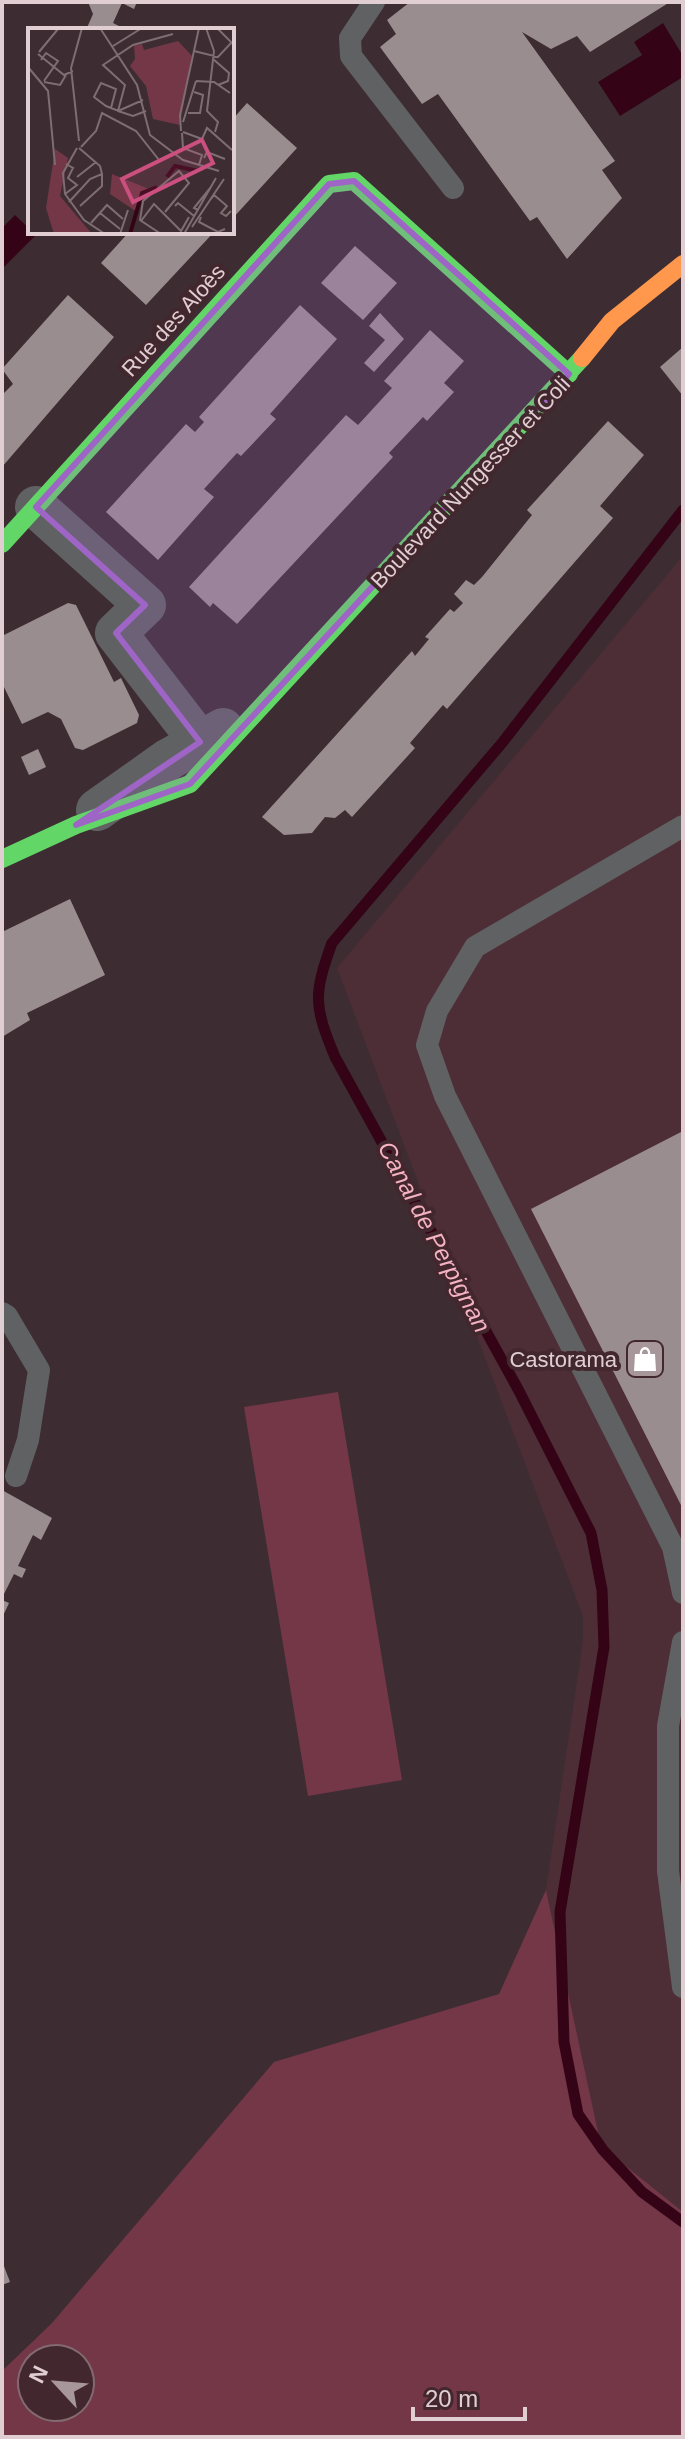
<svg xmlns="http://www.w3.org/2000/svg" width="685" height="2439" viewBox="0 0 685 2439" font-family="Helvetica,sans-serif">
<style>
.built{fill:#4e2e36}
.green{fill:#733748;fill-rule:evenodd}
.water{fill:#340416}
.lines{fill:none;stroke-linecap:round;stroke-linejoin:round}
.stream{stroke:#340416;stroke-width:11}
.building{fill:#9a8d90}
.lane{stroke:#606162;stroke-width:22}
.street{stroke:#606162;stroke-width:42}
.fast{stroke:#63d668;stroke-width:18}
.slow{stroke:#ff974d;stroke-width:18}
.marked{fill:#9e65c6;fill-opacity:0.2;stroke:#9e65c6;stroke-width:6;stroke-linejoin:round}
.labels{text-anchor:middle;stroke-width:8;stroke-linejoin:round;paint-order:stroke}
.street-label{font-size:22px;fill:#e0ced2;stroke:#43272e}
.poi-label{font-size:22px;fill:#e0ced2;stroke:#43272e;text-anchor:end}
.water-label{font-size:24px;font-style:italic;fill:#f5b2c2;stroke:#43272e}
.inset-river{fill:none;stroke:#340416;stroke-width:4}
.inset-road{fill:none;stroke:#7e6d72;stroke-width:2}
.view{fill:#cb4f7f;fill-opacity:0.15;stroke:#cb4f7f;stroke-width:4}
.inset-edge{fill:none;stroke:#e0ced2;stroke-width:4}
</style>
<rect width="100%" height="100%" fill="#3d2d32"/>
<polygon class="built" points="683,556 683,2212 601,2146 546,1890 583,1641 583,1616 337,968"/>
<g class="green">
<polygon points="338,1392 402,1780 308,1796 244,1407"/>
<path d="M546,1890L601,2146L683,2212V2437H2V2371L52,2323L274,2062L499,1994ZM32,2359H80V2407H32Z"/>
</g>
<g class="water">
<polygon points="663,23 683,56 683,77 620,116 598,82 642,55 634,42"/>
<polygon points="15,215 36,235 2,269 2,228"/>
</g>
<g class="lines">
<path class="stream" d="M683,510L502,743L332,943C313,995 314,1006 335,1057L519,1391L591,1533L602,1590L604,1647L560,1912L564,2042L578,2114L603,2150L642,2192L683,2222"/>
</g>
<g class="building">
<polygon points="88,2 137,2 134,9 122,3 113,23 127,30 86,30 93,14"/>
<polygon points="410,2 670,2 590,52 577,36 551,49 522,32 615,161 602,170 622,198 567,259 537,217 530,221 438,94 422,104 380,47 396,34 387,20"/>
<polygon points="247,103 297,148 232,219 232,120"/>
<polygon points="129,232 214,232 146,305 101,263"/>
<polygon points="355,246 397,283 363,320 321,283"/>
<polygon points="68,295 114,337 2,467 2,395 13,384 2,369"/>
<polygon points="300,305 337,339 270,414 276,419 241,456 237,453 204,489 214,497 158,560 106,512 186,424 195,432 204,422 199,417"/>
<polygon points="380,313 404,339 374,372 364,363 385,340 369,326"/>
<polygon points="430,330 464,361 444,383 454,392 427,421 423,417 389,453 393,457 237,624 213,603 210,607 189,587 346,415 358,425 392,388 384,381"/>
<polygon points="683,347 683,396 660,367"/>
<polygon points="608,421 644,455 600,506 613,518 447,709 443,705 410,743 415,748 352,817 345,810 335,818 325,817 312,833 284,835 262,817 412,651 415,656 429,639 425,637 450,609 454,612 463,603 454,594 466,580 474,585 482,577 532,515 527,510"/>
<polygon points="68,603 76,605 114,682 121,678 139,715 137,723 83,750 75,748 61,719 48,712 22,724 2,683 2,636"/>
<polygon points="38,749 46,767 29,775 21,757"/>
<polygon points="70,899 105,975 27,1013 30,1020 2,1037 2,932"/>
<polygon points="683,1131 683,1509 531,1209"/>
<polygon points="2,1490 52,1518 41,1540 33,1535 18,1566 26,1569 22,1578 14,1574 2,1598"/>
<polygon points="2,1600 9,1603 2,1618"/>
<polygon points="2,2261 10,2282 2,2285"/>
</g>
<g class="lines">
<g class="lane">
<polyline points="374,2 350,38 351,56 453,188"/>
<polyline points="683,826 475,947 437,1011 427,1045 445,1096 673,1547 683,1593"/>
<polyline points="2,1313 7,1316 39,1370 28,1440 16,1476"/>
<polyline points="683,1642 668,1726 668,1871 683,1987"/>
</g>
<g class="street">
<polyline points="36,507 145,605 116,633 200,742"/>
<polyline points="97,810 169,759 223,729"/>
</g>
<g class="fast">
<polyline points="2,544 329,184 354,181 569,374"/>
<polyline points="2,859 76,825 190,784 582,358"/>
</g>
<polyline class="slow" points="582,358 612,321 683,264"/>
</g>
<path class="marked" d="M354,181L569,374L190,784L76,825L200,742L116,633L145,605L36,507L329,184Z"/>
<defs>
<g id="shop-square" transform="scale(2)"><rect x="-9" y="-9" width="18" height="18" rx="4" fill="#a7969a" stroke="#43272e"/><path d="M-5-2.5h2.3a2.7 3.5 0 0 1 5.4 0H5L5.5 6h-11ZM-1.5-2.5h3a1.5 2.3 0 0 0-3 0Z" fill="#fff"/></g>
</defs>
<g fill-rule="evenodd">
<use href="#shop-square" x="645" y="1359"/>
</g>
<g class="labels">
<g class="street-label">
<text transform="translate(173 320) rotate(-48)" y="8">Rue des Aloès</text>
<text transform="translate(470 482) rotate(-47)" y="8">Boulevard Nungesser et Coli</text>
</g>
<g class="poi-label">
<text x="617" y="1367">Castorama</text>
</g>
<g class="water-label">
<text transform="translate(434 1237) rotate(62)" y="8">Canal de Perpignan</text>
</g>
</g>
<g transform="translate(28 28)">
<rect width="206" height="206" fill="#3d2d32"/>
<path d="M150,13L164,28L152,97L125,91L118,58L102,38L107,31L106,18L114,16L116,22ZM27,121L40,130L32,168L64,206H26L18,180ZM84,146L121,161L113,167L109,184L82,166Z" fill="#733748"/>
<path class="inset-river" d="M139,149L147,138L170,143M102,206L114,165L129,159"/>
<path class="inset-road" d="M72,0L109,57L122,107L155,132L191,143M178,0L186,23L179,83L190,94L187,104M189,0L206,17M85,18L114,0M166,23L190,29L204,14M11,24L30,1M10,26L36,47L45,43M185,31L201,45L200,53L190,57M13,32L18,25L30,33L16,53M0,39L20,63L27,137M168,53L186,54L202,65M16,54L32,57L38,47M83,80L88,61L73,55L66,69L78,78L88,82H90M90,83L115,72M118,83L105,88L90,83L97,57L75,37L105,17L145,6M160,85H172L175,67L166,64M155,94L168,53M153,103L152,87L171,0M155,104L174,111L179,100L204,122M154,105L155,120L174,127L171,137M51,113L43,40L54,0M53,119L68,103L74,85L108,103L131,132L126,136M49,120L35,145L37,166L56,192L77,206M176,130L179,124L197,131M49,149L68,134M37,166L49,157L40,150L45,140L38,136M183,171L186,167L199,178L193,185L198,188L203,183M41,174L62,151L74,146L72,138L51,120M52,178L74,158V146M147,178L150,175L166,188M170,182L166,180L183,159M72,185L92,201M173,189L171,194L190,204L197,201M113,193L126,176L153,203L161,189M63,195L79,177L95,191M164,199L196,151M92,206L100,182M133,206L112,192L115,173L151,143L161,155L137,184M156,206L188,150"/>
<path class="view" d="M174,112L185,135L105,174L94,151Z"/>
<rect width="206" height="206" class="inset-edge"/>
</g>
<rect width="685" height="2439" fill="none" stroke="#e0ced2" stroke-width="8"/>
<g transform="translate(56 2383) rotate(296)"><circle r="38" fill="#43272e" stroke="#826a70" stroke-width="2"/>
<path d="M0-6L14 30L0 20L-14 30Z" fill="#a7969a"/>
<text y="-12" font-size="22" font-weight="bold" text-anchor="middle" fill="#e0ced2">N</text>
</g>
<path d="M413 2407v12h112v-12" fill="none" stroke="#e0ced2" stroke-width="4"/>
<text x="425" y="2407" font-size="24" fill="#e0ced2" stroke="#43272e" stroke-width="6" paint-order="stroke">20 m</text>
</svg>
